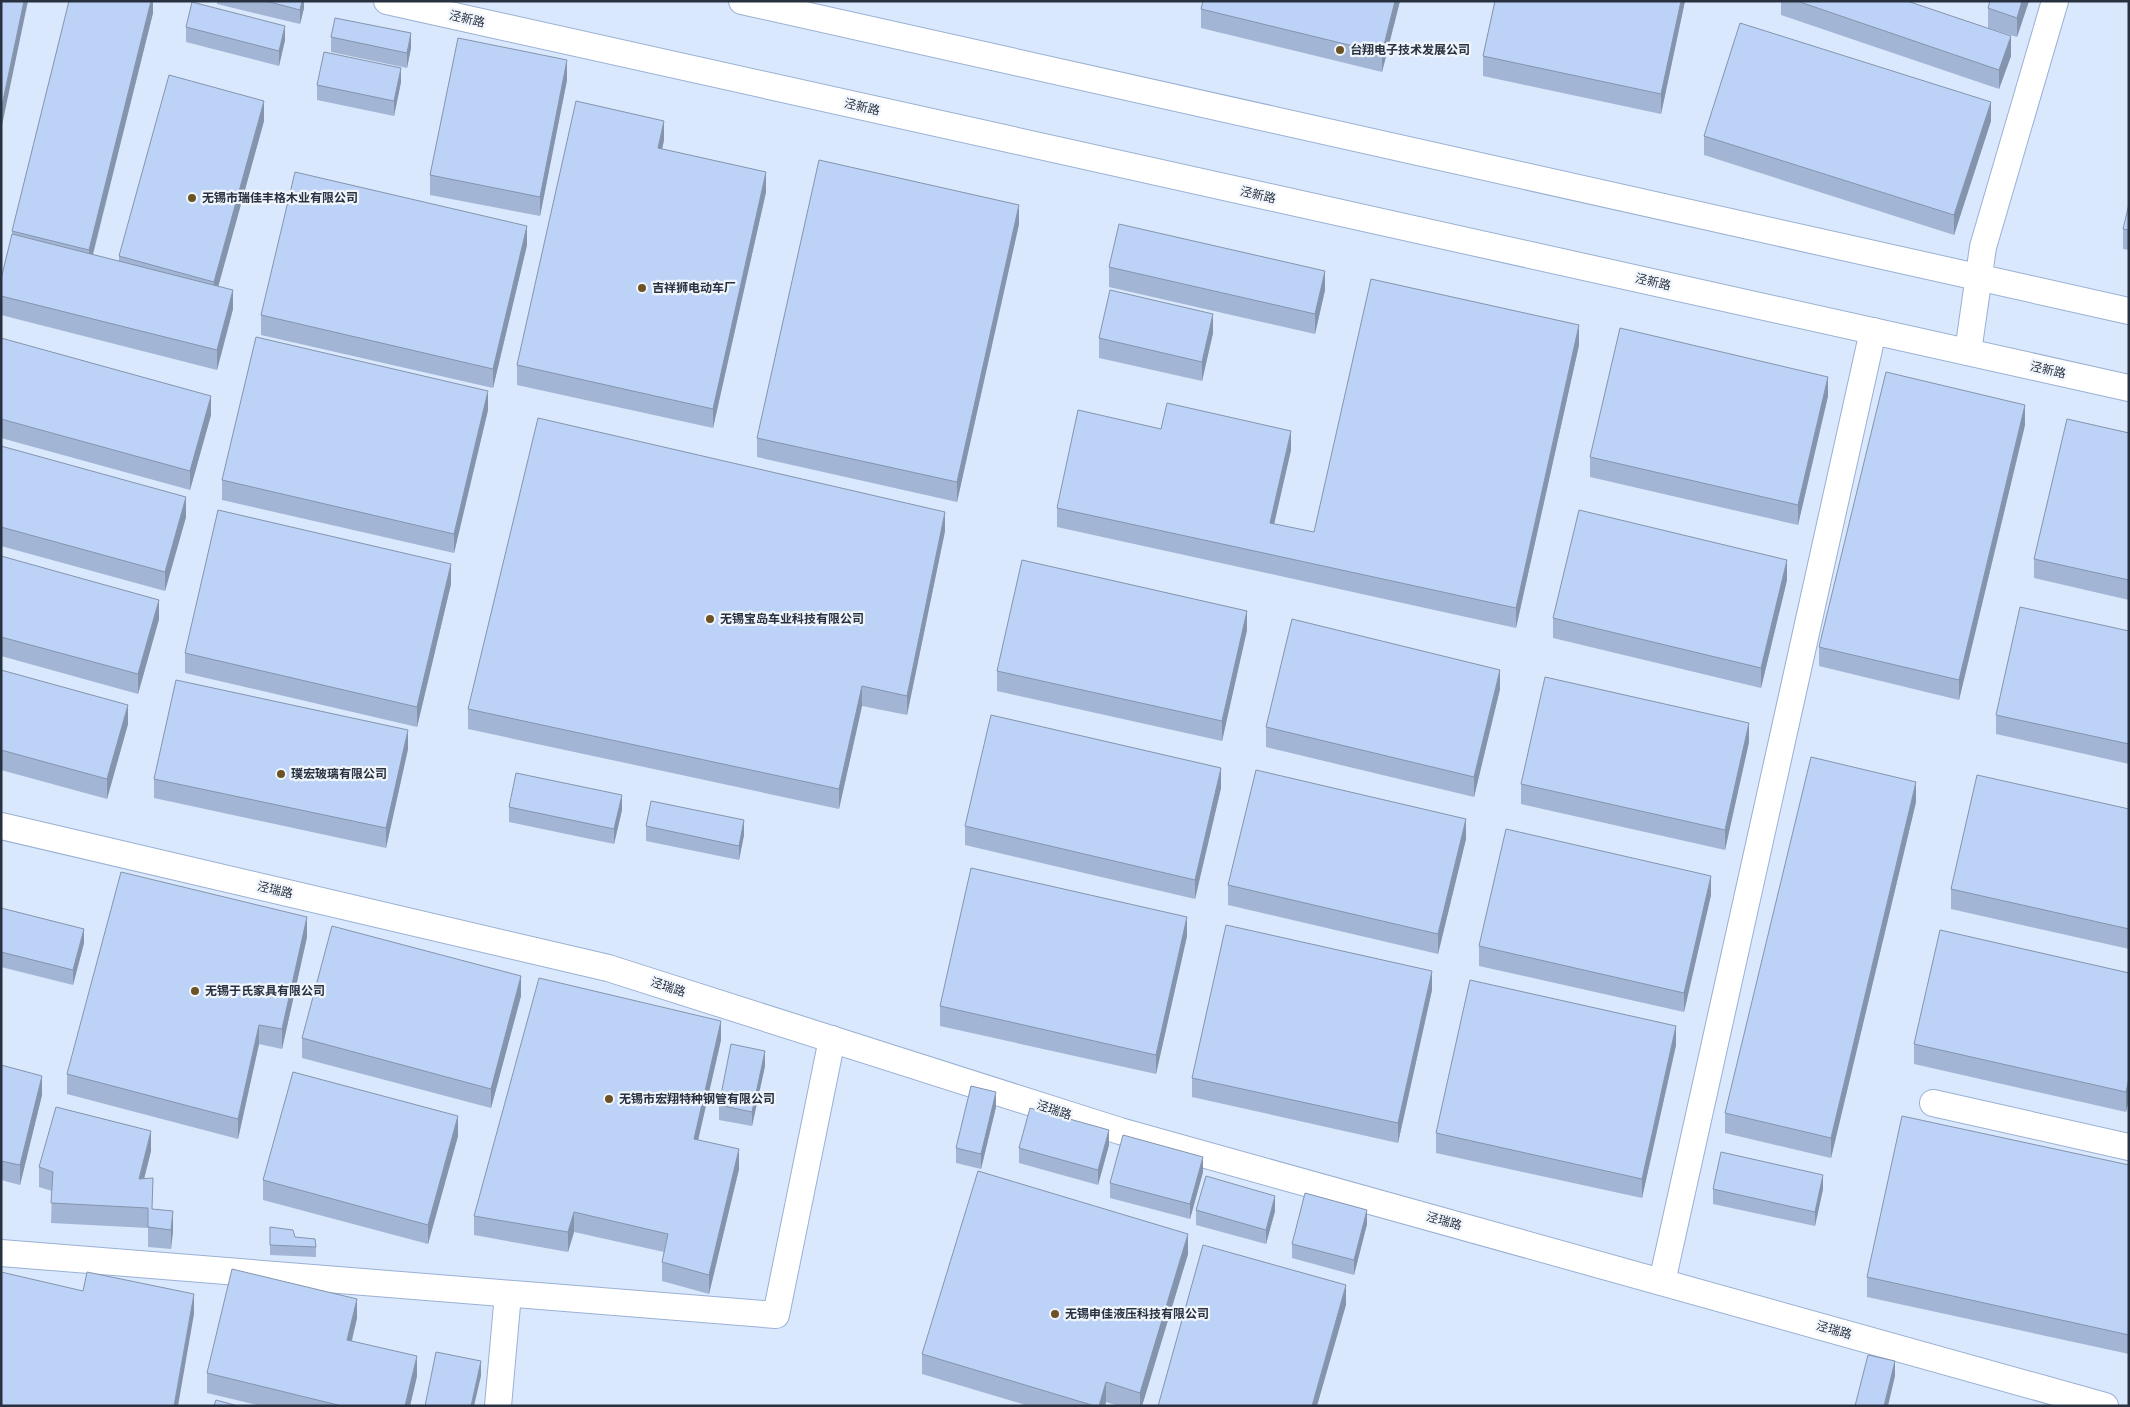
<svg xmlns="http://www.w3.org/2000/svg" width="2130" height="1407" viewBox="0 0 2130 1407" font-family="Barlow,'Noto Sans SC',sans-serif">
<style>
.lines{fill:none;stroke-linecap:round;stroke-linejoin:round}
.minor-casing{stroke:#99b0d3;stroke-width:28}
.minor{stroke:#fff;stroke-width:26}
.wall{fill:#a2b5d4}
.shaded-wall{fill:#8494ad}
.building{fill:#bcd3f7;stroke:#8494ad}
.poi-dot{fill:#6d5224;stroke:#f0f5fc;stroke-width:2}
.labels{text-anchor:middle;stroke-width:4.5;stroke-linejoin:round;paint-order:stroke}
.street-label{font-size:12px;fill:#28313f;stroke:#f0f5fc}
.poi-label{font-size:12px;font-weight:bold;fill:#28313f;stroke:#f0f5fc;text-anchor:start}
</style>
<rect width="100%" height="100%" fill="#dae8fe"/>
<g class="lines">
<g class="minor-casing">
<g id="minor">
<polyline points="387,1 2129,388"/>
<polyline points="742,1 2129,311"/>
<polyline points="1968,352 1983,247 2055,1"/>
<polyline points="1,826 608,968 1120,1131 2105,1406"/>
<polyline points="1933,1103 2129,1147"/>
<polyline points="1,1253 776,1315 832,1039"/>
<polyline points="1662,1282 1873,331"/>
<polyline points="498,1406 508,1294"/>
</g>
</g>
<use href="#minor" class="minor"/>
</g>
<g class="wall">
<polygon points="153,1 153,13 93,255 119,261 119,256 264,121 218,286 233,309 217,370 1,315 1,279 12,236 12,231"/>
<polygon points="217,1 304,1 304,8 300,24 217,4"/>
<polygon points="1203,1 1400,1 1382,72 1201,28 1201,9"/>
<polygon points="1495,1 1685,1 1661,114 1483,76 1483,56"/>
<polygon points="1781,1 1907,1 2011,56 1999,89 1781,15"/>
<polygon points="1990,1 2029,1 2017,37 1988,28 1988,8"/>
<polygon points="186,27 285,40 279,66 186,42"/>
<polygon points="331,37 411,48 407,68 331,52"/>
<polygon points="567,80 540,216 430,195 430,175"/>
<polygon points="401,82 394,116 317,100 317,85"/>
<polygon points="1991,121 1954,235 1704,155 1704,136"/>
<polygon points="664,140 662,149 766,192 713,428 517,385 517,365"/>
<polygon points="2129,204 2129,250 2123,249 2123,229"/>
<polygon points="1019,224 957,502 757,457 757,438"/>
<polygon points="527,245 493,388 261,335 261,315"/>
<polygon points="1109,267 1325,290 1315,334 1109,287"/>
<polygon points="1213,333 1202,381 1099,358 1099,338"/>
<polygon points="1,338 211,415 190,490 1,438"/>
<polygon points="1579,345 1516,628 1057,527 1057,508 1161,429 1291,450 1274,524 1314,532"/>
<polygon points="1828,396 1798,525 1590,477 1590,457"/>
<polygon points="488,410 454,553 222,500 222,480"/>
<polygon points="2025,425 1959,700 1819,666 1819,647"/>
<polygon points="2129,433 2129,600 2034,578 2034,559"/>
<polygon points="1,446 186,517 165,591 1,546"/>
<polygon points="945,531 907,715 862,706 839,809 468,729 468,709"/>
<polygon points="1,556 159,619 138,694 1,656"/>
<polygon points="1787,580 1761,688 1553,638 1553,618"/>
<polygon points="451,584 417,727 185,673 185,653"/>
<polygon points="1247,630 1222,741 997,691 997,671"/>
<polygon points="2129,631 2129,764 1996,734 1996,715"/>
<polygon points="1,670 128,724 107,799 1,770"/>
<polygon points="1500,689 1474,797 1266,747 1266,727"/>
<polygon points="1749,742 1725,850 1521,804 1521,784"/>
<polygon points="408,749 386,848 154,798 154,779"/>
<polygon points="1221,788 1195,899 965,845 965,826"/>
<polygon points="1916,802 1831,1158 1725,1133 1725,1113"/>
<polygon points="509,807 622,810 614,844 509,822"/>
<polygon points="2129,809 2129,949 1951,909 1951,889"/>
<polygon points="646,826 744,835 739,860 646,841"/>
<polygon points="1466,839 1438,954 1228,905 1228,885"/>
<polygon points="1711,895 1684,1012 1479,966 1479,946"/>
<polygon points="1,908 84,943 73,985 1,967"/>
<polygon points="1187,936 1156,1074 940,1026 940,1006"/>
<polygon points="307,937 282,1049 259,1044 238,1139 67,1094 67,1074"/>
<polygon points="2129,973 2129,1098 2126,1112 1914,1064 1914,1044"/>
<polygon points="1432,990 1398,1143 1192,1097 1192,1078"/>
<polygon points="521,996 491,1108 302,1058 302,1038"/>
<polygon points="721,1040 698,1140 739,1169 709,1294 662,1281 662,1262 664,1252 574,1232 568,1252 474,1235 474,1216"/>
<polygon points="1676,1045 1642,1198 1436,1153 1436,1133"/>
<polygon points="1,1065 42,1095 20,1185 1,1180"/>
<polygon points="765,1066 752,1126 719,1120 719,1105"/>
<polygon points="996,1107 981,1169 956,1163 956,1148"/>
<polygon points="458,1136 428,1244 263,1200 263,1180"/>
<polygon points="1109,1145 1098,1185 1019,1163 1019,1148"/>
<polygon points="151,1151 144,1179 152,1209 173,1231 171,1249 148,1247 148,1228 51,1223 52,1191 39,1187 39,1167"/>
<polygon points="2129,1165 2129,1354 1867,1297 1867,1277"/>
<polygon points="1203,1172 1190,1219 1110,1198 1110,1183"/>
<polygon points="1713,1189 1823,1189 1815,1226 1713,1204"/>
<polygon points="1196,1210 1275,1211 1266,1244 1196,1225"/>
<polygon points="1367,1224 1354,1275 1292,1258 1292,1244"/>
<polygon points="270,1227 316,1247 316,1257 270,1255"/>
<polygon points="1188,1254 1142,1406 1119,1406 1106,1402 1105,1406 1029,1406 922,1374 922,1354"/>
<polygon points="357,1318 352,1341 417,1376 410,1406 261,1406 207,1393 207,1373"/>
</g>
<g class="shaded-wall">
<polygon points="24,1 28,1 1,130 1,110"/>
<polygon points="151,1 153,1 153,13 89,269 89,250"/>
<polygon points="302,1 304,1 304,8 300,24 300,10"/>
<polygon points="1395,1 1400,1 1382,72 1382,53"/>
<polygon points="1681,1 1685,1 1661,114 1661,94"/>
<polygon points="2022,1 2029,1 2017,37 2017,18"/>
<polygon points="285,26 285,40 279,66 279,51"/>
<polygon points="411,33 411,48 407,68 407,53"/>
<polygon points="2011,36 2011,56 1999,89 1999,70"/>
<polygon points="567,60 567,80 540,216 540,197"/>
<polygon points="401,68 401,82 394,116 394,101"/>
<polygon points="264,101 264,121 214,302 214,282"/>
<polygon points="1991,102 1991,121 1954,235 1954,215"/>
<polygon points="664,121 664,140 658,168 658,148"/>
<polygon points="766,172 766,192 713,428 713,409"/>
<polygon points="1019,205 1019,224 957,502 957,482"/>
<polygon points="527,226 527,245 493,388 493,369"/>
<polygon points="1325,271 1325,290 1315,334 1315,314"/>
<polygon points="233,290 233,309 217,370 217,350"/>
<polygon points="1213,314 1213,333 1202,381 1202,362"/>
<polygon points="1579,325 1579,345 1516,628 1516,608"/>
<polygon points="1828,377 1828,396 1798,525 1798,505"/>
<polygon points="488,391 488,410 454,553 454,534"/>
<polygon points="211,396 211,415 190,490 190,471"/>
<polygon points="2025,405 2025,425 1959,700 1959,680"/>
<polygon points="1291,431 1291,450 1270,542 1270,523"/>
<polygon points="186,497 186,517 165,591 165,572"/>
<polygon points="945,512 945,531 907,715 907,696"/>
<polygon points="1787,560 1787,580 1761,688 1761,668"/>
<polygon points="451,564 451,584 417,727 417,707"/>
<polygon points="159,600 159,619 138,694 138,674"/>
<polygon points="1247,611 1247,630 1222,741 1222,721"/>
<polygon points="1500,670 1500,689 1474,797 1474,777"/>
<polygon points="862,686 862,706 839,809 839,789"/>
<polygon points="128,705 128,724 107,799 107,779"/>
<polygon points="1749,723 1749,742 1725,850 1725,830"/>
<polygon points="408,730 408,749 386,848 386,828"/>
<polygon points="1221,768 1221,788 1195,899 1195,880"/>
<polygon points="1916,782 1916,802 1831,1158 1831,1138"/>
<polygon points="622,795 622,810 614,844 614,829"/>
<polygon points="1466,819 1466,839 1438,954 1438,934"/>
<polygon points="744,820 744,835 739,860 739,846"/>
<polygon points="1711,876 1711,895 1684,1012 1684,993"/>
<polygon points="307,917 307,937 282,1049 282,1029"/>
<polygon points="1187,917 1187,936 1156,1074 1156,1055"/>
<polygon points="84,929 84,943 73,985 73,970"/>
<polygon points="1432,971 1432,990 1398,1143 1398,1123"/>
<polygon points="521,976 521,996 491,1108 491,1089"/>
<polygon points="721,1021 721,1040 694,1158 694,1139"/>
<polygon points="259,1025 259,1044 238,1139 238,1119"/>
<polygon points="1676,1026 1676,1045 1642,1198 1642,1179"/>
<polygon points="765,1051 765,1066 752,1126 752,1112"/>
<polygon points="42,1076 42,1095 20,1185 20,1165"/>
<polygon points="2129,1078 2129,1098 2126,1112 2126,1092"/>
<polygon points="996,1092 996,1107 981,1169 981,1154"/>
<polygon points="458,1116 458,1136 428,1244 428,1225"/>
<polygon points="1109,1130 1109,1145 1098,1185 1098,1170"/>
<polygon points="151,1131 151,1151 139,1199 139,1179"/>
<polygon points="739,1149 739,1169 709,1294 709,1275"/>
<polygon points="1203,1157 1203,1172 1190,1219 1190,1204"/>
<polygon points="1823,1175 1823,1189 1815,1226 1815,1212"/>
<polygon points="1275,1196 1275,1211 1266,1244 1266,1230"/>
<polygon points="1367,1210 1367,1224 1354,1275 1354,1260"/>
<polygon points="173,1211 173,1231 171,1249 171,1230"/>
<polygon points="574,1212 574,1232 568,1252 568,1232"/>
<polygon points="1188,1234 1188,1254 1142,1406 1140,1406 1140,1393"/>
<polygon points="1346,1285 1346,1305 1317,1406 1312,1406"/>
<polygon points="194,1294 194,1314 178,1406 174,1406"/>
<polygon points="357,1299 357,1318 347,1359 347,1340"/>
<polygon points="417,1356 417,1376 410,1406 405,1406"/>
<polygon points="481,1361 481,1376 474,1406 471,1406"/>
<polygon points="1895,1361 1895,1376 1888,1406 1884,1406"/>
<polygon points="1106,1382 1106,1402 1105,1406 1099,1406"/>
</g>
<g class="building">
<polygon points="1,1 24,1 1,110"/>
<polygon points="69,1 151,1 89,250 12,231"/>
<polygon points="266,1 302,1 300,10"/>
<polygon points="1203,1 1395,1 1382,53 1201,9"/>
<polygon points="1495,1 1681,1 1661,94 1483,56"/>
<polygon points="1797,1 1907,1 2011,36 1999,70"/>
<polygon points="1990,1 2022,1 2017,18 1988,8"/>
<polygon points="192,2 285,26 279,51 186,27"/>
<polygon points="335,18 411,33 407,53 331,37"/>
<polygon points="1740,23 1991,102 1954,215 1704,136"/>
<polygon points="458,38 567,60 540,197 430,175"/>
<polygon points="324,52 401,68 394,101 317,85"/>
<polygon points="169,75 264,101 214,282 119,256"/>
<polygon points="576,101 664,121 658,148 766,172 713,409 517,365"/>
<polygon points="819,160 1019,205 957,482 757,438"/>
<polygon points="295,172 527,226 493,369 261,315"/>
<polygon points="2129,204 2129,230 2123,229"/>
<polygon points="1119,224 1325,271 1315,314 1109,267"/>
<polygon points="12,234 233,290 217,350 1,296 1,279"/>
<polygon points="1371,279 1579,325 1516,608 1057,508 1078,410 1161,429 1167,403 1291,431 1270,523 1314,532"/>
<polygon points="1110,290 1213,314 1202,362 1099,338"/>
<polygon points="1620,328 1828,377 1798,505 1590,457"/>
<polygon points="256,337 488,391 454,534 222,480"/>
<polygon points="1,338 211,396 190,471 1,419"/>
<polygon points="1886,372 2025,405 1959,680 1819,647"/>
<polygon points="538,418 945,512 907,696 862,686 839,789 468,709"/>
<polygon points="2067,419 2129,433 2129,580 2034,559"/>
<polygon points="1,446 186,497 165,572 1,527"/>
<polygon points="218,510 451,564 417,707 185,653"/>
<polygon points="1579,510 1787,560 1761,668 1553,618"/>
<polygon points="1,556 159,600 138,674 1,637"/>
<polygon points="1022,560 1247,611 1222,721 997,671"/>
<polygon points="2020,607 2129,631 2129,744 1996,715"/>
<polygon points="1292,619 1500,670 1474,777 1266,727"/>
<polygon points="1,670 128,705 107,779 1,750"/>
<polygon points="1545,677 1749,723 1725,830 1521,784"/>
<polygon points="176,680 408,730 386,828 154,779"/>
<polygon points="991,715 1221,768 1195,880 965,826"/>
<polygon points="1811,757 1916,782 1831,1138 1725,1113"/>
<polygon points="1256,770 1466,819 1438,934 1228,885"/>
<polygon points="516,773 622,795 614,829 509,807"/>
<polygon points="1977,775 2129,809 2129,929 1951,889"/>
<polygon points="651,801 744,820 739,846 646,826"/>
<polygon points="1506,829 1711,876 1684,993 1479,946"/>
<polygon points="971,868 1187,917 1156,1055 940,1006"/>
<polygon points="121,872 307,917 282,1029 259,1025 238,1119 67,1074"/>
<polygon points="1,908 84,929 73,970 1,952"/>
<polygon points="1226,925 1432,971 1398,1123 1192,1078"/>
<polygon points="332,926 521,976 491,1089 302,1038"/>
<polygon points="1940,930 2129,973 2129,1078 2126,1092 1914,1044"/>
<polygon points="539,978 721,1021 694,1139 739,1149 709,1275 662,1262 668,1234 574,1212 568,1232 474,1216"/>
<polygon points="1470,980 1676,1026 1642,1179 1436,1133"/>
<polygon points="731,1044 765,1051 752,1112 719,1105"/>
<polygon points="1,1065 42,1076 20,1165 1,1161"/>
<polygon points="293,1072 458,1116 428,1225 263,1180"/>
<polygon points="971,1086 996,1092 981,1154 956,1148"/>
<polygon points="56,1107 151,1131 139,1179 153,1178 152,1209 173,1211 171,1230 148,1227 148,1208 51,1203 53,1172 39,1167"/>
<polygon points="1030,1108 1109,1130 1098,1170 1019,1148"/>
<polygon points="1902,1116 2129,1165 2129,1335 1867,1277"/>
<polygon points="1123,1135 1203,1157 1190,1204 1110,1183"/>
<polygon points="1721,1152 1823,1175 1815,1212 1713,1189"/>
<polygon points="978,1171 1188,1234 1140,1393 1106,1382 1099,1406 1095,1406 922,1354"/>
<polygon points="1206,1176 1275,1196 1266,1230 1196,1210"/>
<polygon points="1305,1193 1367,1210 1354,1260 1292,1244"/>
<polygon points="270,1227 293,1230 295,1237 315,1239 316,1247 270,1245"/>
<polygon points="1203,1245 1346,1285 1312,1406 1158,1406"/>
<polygon points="232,1269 357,1299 347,1340 417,1356 405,1406 342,1406 207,1373"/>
<polygon points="1,1272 83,1291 87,1272 194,1294 174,1406 1,1406"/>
<polygon points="436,1352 481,1361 471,1406 425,1406"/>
<polygon points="1868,1355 1895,1361 1884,1406 1855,1406"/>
<polygon points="216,1400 238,1406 214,1406"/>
</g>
<g class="poi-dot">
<circle cx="1340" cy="50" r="5"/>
<circle cx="192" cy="198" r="5"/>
<circle cx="642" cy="288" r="5"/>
<circle cx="710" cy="619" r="5"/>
<circle cx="281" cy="774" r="5"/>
<circle cx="195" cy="991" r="5"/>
<circle cx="609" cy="1099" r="5"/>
<circle cx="1055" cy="1314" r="5"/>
</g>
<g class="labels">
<g class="street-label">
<text transform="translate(467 19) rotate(13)" y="4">泾新路</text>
<text transform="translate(862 107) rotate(13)" y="4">泾新路</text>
<text transform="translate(1258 195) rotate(13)" y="4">泾新路</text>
<text transform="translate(1653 282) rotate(13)" y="4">泾新路</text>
<text transform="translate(2048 370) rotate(13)" y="4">泾新路</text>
<text transform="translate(275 890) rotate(13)" y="4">泾瑞路</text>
<text transform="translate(668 987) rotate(18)" y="4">泾瑞路</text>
<text transform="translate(1054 1110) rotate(18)" y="4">泾瑞路</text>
<text transform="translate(1444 1221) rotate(16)" y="4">泾瑞路</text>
<text transform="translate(1834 1330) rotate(16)" y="4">泾瑞路</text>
</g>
<g class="poi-label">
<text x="1350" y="54">台翔电子技术发展公司</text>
<text x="202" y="202">无锡市瑞佳丰格木业有限公司</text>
<text x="652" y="292">吉祥狮电动车厂</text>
<text x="720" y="623">无锡宝岛车业科技有限公司</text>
<text x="291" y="778">璞宏玻璃有限公司</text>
<text x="205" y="995">无锡于氏家具有限公司</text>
<text x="619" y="1103">无锡市宏翔特种钢管有限公司</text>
<text x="1065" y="1318">无锡申佳液压科技有限公司</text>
</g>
</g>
<rect width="2130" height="1407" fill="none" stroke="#28313f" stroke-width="5"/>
</svg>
